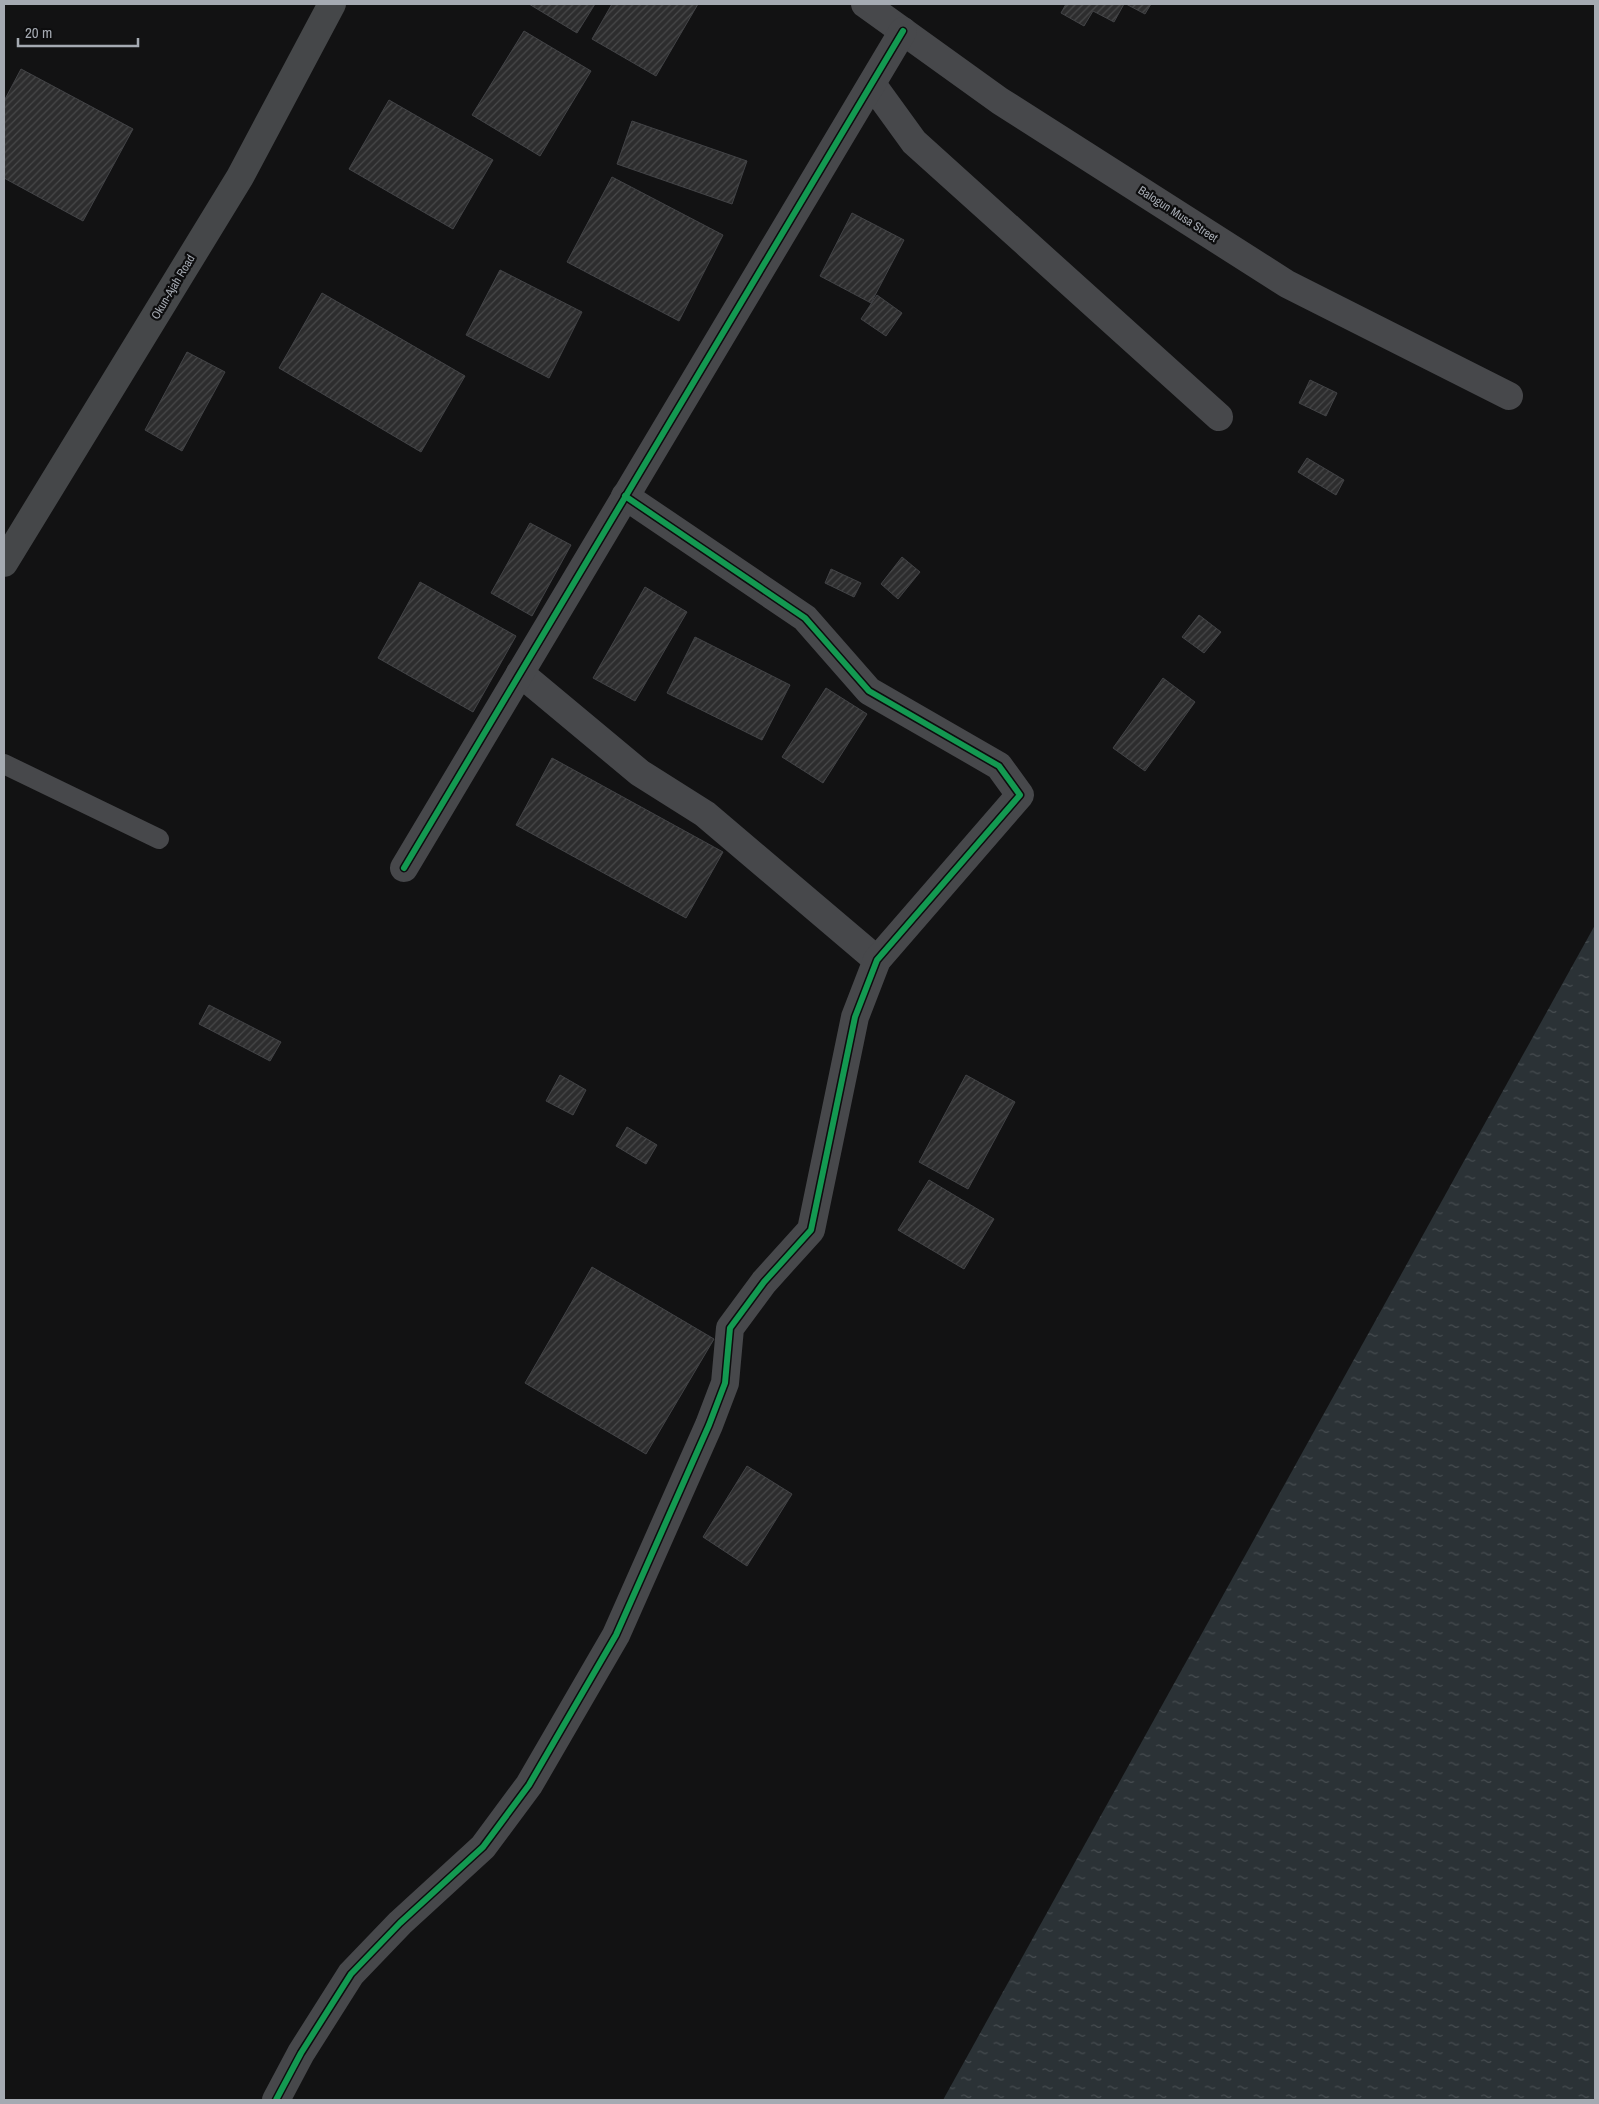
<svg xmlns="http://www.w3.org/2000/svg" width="1599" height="2104" viewBox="0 0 1599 2104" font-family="'Archivo Narrow',sans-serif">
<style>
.water{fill:url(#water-ripples)}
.building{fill:url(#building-hatch);stroke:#424346}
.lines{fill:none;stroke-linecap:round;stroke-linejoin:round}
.lane{stroke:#47484b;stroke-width:20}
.street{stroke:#47484b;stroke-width:28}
.secondary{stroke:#454749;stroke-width:28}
.cycleway-casing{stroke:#0d0d0e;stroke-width:9}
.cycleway{stroke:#139951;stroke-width:6}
.labels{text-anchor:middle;stroke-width:4.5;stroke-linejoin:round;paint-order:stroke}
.street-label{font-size:12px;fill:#a5aab2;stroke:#0d0d0e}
</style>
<defs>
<pattern id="water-ripples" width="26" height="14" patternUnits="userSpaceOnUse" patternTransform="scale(1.25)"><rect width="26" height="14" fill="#2b3236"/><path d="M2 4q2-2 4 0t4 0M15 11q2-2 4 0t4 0" fill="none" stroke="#474d51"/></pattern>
<pattern id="building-hatch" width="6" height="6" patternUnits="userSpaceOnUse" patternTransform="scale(1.25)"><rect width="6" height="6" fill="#2d2d2e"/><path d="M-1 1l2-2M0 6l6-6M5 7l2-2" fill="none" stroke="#48494a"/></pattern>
</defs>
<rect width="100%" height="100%" fill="#121213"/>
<polygon class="water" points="1595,925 1595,2100 943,2100"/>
<g class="building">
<polygon points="529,4 595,4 577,33"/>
<polygon points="612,4 698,4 656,76 592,39"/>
<polygon points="1066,4 1124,4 1114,22 1093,11 1084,26 1061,13"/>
<polygon points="1126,4 1151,4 1145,14"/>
<polygon points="524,31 591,71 540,156 472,115"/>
<polygon points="21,69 133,129 83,221 4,178 4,101"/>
<polygon points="389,100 493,160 453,229 349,169"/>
<polygon points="632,121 747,161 732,204 617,164"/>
<polygon points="612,177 723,235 679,321 567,262"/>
<polygon points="852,213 904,240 871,303 820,276"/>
<polygon points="500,270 582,312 549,378 466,335"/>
<polygon points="322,293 465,376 421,452 279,368"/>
<polygon points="877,295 902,313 886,336 861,319"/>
<polygon points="187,352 225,372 182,451 145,430"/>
<polygon points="1310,380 1337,393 1326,416 1299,403"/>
<polygon points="1307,458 1344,480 1336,495 1298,472"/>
<polygon points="530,523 571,545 532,616 491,593"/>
<polygon points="902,557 920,572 898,599 881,584"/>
<polygon points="831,569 861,583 854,597 825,583"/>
<polygon points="420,582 516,636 473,712 378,658"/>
<polygon points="645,587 687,612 635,701 593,678"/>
<polygon points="1199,615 1221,632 1204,653 1182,637"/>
<polygon points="695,637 790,685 762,740 667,693"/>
<polygon points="1163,678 1195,702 1145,771 1113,748"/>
<polygon points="826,688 867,714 823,783 782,757"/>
<polygon points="552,758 723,852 686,918 516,825"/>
<polygon points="209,1005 281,1042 270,1061 199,1024"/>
<polygon points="560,1075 586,1090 573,1115 546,1101"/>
<polygon points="966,1075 1015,1102 968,1189 919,1162"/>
<polygon points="627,1127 657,1145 646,1164 616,1146"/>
<polygon points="929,1180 994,1219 964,1269 898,1230"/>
<polygon points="592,1267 714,1339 646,1454 525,1383"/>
<polygon points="747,1466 792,1494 747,1566 703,1537"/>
</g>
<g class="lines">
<polyline class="lane" points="4,764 159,839"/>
<g class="street">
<polyline points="865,4 1000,101 1287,284 1509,396"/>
<polyline points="872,84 914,142 1219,417"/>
<polyline points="520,673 640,773 705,814 877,960"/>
<polyline points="404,868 903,31"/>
<polyline points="276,2100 301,2053 351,1974 400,1923 483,1847 529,1785 616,1635 709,1425 725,1383 730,1328 764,1282 811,1230 855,1017 877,960 1020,795 999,766 869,691 805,618 625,496"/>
</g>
<polyline class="secondary" points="4,563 240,177 332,4"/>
<g class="cycleway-casing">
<g id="cycleway">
<polyline points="404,868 903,31"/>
<polyline points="276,2100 301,2053 351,1974 400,1923 483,1847 529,1785 616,1635 709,1425 725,1383 730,1328 764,1282 811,1230 855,1017 877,960 1020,795 999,766 869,691 805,618 625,496"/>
</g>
</g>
<use href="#cycleway" class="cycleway"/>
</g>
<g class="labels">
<g class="street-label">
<text transform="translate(1178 214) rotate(33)" y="4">Balogun Musa Street</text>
<text transform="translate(173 287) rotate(-59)" y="4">Okun-Ajah Road</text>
</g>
</g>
<rect width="1599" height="2104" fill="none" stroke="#a5aab2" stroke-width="10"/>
<path d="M18 38v8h120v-8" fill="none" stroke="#a5aab2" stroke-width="2.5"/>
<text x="25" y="38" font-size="15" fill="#a5aab2" stroke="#0d0d0e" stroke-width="4" paint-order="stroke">20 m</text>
</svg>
